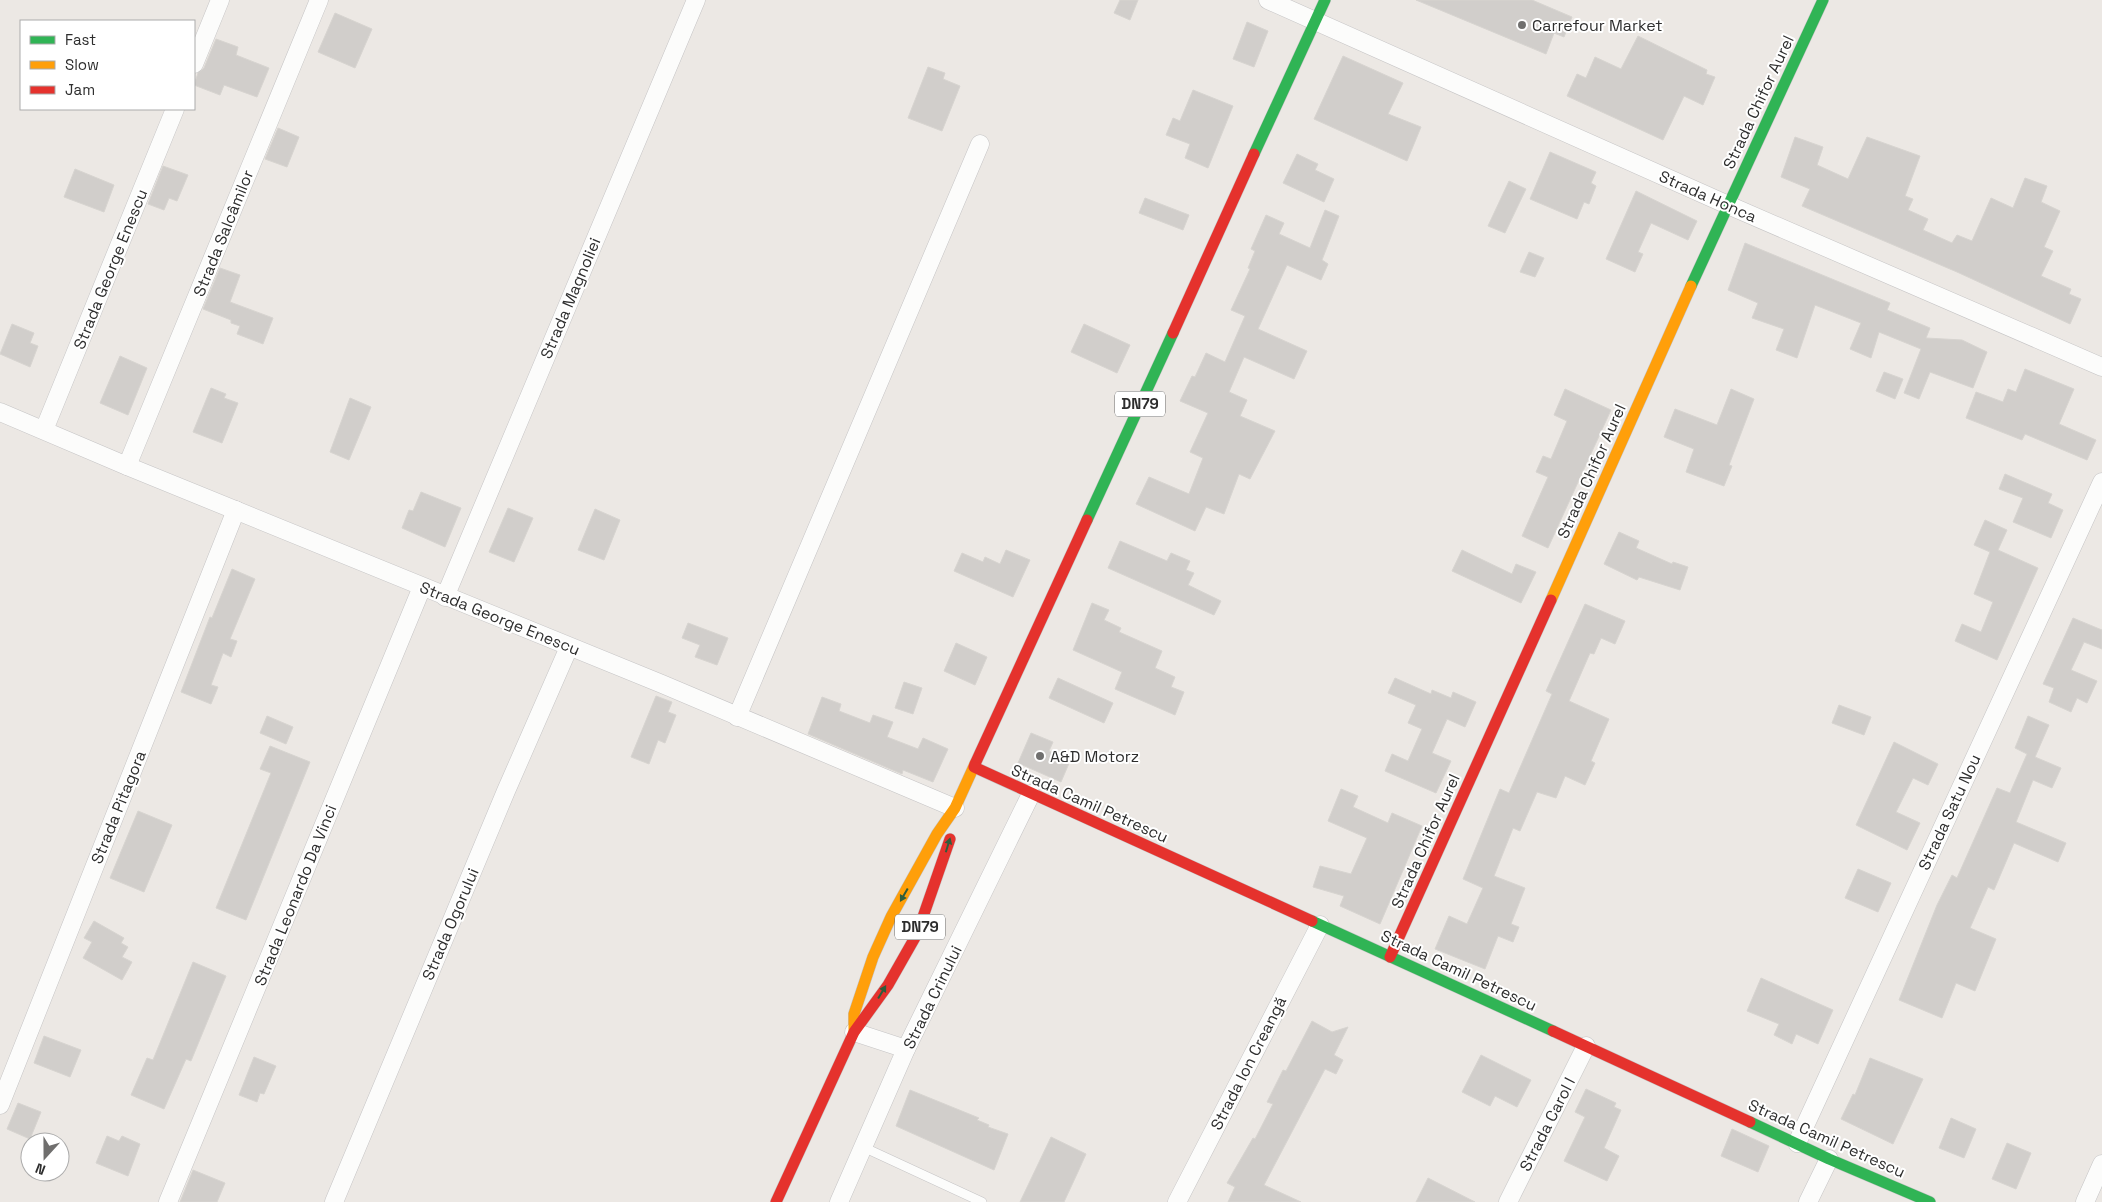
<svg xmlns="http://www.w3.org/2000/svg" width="2102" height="1202" viewBox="0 0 2102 1202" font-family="'Space Grotesk',sans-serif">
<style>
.building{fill:#d1cecb;stroke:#d7d4d0}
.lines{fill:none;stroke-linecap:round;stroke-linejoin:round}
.lane-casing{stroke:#c5c4c5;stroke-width:10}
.street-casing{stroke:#c5c4c5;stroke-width:19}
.fast-casing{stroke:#c5c4c5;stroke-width:12}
.slow-casing{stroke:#c5c4c5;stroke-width:12}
.jam-casing{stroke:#c5c4c5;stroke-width:12}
.lane{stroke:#fcfcfb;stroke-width:9}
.street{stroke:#fcfcfb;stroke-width:18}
.fast{stroke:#30b455;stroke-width:11}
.slow{stroke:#ff9f0a;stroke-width:11}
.jam{stroke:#e5322d;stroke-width:11}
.oneway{fill:#2f5d3c}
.poi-dot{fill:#706f6e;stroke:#fff;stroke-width:2}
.labels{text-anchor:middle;stroke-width:4;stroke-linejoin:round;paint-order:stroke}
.shield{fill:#fff;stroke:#6d6d6d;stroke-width:1}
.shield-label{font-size:15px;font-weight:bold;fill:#2e2e2e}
.poi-label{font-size:16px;fill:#2e2e2e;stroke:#fff;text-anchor:start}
.street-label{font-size:16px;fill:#2e2e2e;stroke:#fff}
</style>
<rect width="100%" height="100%" fill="#ece8e4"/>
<g class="building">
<polygon points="1120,0 1138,0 1130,20 1114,13"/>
<polygon points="1416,0 1532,0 1572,17 1564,37 1554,33 1546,54"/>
<polygon points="335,13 372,29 355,68 318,52"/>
<polygon points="1247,22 1268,31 1254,67 1233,59"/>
<polygon points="1638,36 1707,70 1706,74 1715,77 1703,105 1684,96 1663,140 1567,96 1577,74 1586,78 1595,57 1621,69"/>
<polygon points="216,39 238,47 236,55 269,68 257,97 224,85 220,95 194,85 198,73 204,68"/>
<polygon points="1343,56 1403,83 1388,114 1421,127 1407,161 1314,119"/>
<polygon points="928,67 945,73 943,79 960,86 942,131 908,118"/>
<polygon points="1193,90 1233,106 1208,168 1185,158 1190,144 1166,135 1173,118 1180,121"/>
<polygon points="278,128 299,137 287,167 265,159"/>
<polygon points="1795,137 1823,147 1817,165 1848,179 1867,137 1920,156 1905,196 1913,199 1908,210 1928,219 1923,230 1952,243 1957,235 1972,241 1991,198 2013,208 2025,178 2047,186 2041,202 2060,211 2044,247 2053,251 2041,276 2071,289 2069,294 2081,299 2070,324 1957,272 1802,206 1810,189 1781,177"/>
<polygon points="1550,152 1596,172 1591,183 1596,186 1589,204 1584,202 1577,219 1530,199"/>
<polygon points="1297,154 1318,164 1315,170 1334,179 1324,202 1283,183"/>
<polygon points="163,166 188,175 177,201 169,198 164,210 148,204"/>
<polygon points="75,169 114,185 104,212 64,197"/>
<polygon points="1509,181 1526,189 1505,233 1488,226"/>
<polygon points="1636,191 1697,221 1688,240 1651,223 1638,252 1643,254 1635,272 1606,259"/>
<polygon points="1145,198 1189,215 1183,230 1139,213"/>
<polygon points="1325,210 1339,216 1322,260 1328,264 1321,280 1287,265 1258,329 1307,351 1294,379 1244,357 1229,392 1247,400 1240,416 1275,431 1250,479 1239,474 1224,514 1206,507 1195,531 1136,504 1149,477 1189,494 1203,458 1190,452 1208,413 1180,401 1192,376 1195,377 1206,353 1225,362 1245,316 1231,310 1250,269 1248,268 1255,251 1251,249 1266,215 1284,223 1279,234 1310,248"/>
<polygon points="1745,243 1890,303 1887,310 1930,328 1926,338 1962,340 1987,352 1973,388 1930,372 1919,399 1904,393 1921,349 1879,332 1871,358 1850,349 1861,323 1815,305 1797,358 1776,350 1784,329 1752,318 1758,303 1728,290"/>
<polygon points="1529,252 1544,258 1535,277 1520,272"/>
<polygon points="220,268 240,275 230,302 273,318 263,344 237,334 240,326 231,323 231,320 203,309"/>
<polygon points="12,324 34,333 30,343 38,346 30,367 0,354"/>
<polygon points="1084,324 1130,345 1117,373 1071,352"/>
<polygon points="120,356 147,368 128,415 100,403"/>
<polygon points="2025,369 2074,389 2059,424 2096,440 2087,460 2025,434 2022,440 1966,418 1976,392 2003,402 2008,389 2016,392"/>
<polygon points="1884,372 1903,379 1895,399 1876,391"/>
<polygon points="211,388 226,394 224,398 238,403 222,443 193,432"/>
<polygon points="1565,389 1611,410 1548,548 1522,536 1548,477 1536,472 1543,456 1551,459 1567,421 1554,415"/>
<polygon points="1731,389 1754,399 1729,465 1732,466 1724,486 1686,472 1694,449 1664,437 1675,409 1717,425"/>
<polygon points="350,398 371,407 349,460 330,452"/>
<polygon points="2005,474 2052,494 2048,503 2063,510 2051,538 2013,522 2023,498 1999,489"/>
<polygon points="421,492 461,508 445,547 402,528 409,510 413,511"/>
<polygon points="508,508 533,518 514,562 489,552"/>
<polygon points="595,509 620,520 604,560 578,550"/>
<polygon points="1985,520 2007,530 1998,550 2038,568 1997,660 1955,641 1962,624 1981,632 1993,602 1974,594 1990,552 1974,545"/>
<polygon points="1619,532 1639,541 1636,548 1672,564 1673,562 1688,567 1680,590 1639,577 1637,580 1604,564"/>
<polygon points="1120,541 1167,561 1171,553 1190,561 1186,570 1194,573 1188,585 1221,601 1214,615 1108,568"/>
<polygon points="1006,550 1030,560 1013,597 954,571 962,553 983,562 985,557 1000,564"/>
<polygon points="1462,550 1512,574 1516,564 1536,572 1521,603 1452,571"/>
<polygon points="232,569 255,579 230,639 237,641 231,657 223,653 211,685 218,687 211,704 181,692 210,617 212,618"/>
<polygon points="1092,603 1109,610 1104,620 1121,628 1119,632 1162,651 1155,668 1175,677 1171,687 1184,692 1175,715 1115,689 1122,672 1073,650"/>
<polygon points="1585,604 1625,621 1615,644 1601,638 1594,654 1590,653 1569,701 1609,719 1591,761 1595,763 1585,785 1565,776 1556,798 1537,792 1520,831 1513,828 1494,876 1525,888 1511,924 1519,927 1513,942 1498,936 1485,969 1435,949 1449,916 1467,924 1483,888 1463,879 1500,789 1509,793 1552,694 1546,691"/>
<polygon points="2073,618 2102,630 2102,649 2084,642 2071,670 2097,681 2087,703 2077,698 2071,712 2049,702 2054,688 2043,684"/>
<polygon points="688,623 728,638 717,665 695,657 700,645 682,638"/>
<polygon points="956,643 987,657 975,685 944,671"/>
<polygon points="1058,678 1113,703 1104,723 1049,698"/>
<polygon points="1395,678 1431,694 1432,690 1451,698 1453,692 1476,702 1465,727 1447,719 1432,753 1451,761 1436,793 1385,771 1392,754 1408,761 1422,729 1408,723 1416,705 1388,693"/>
<polygon points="904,682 922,688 913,714 895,708"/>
<polygon points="656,696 672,702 668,712 676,715 665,743 658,740 649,764 631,757"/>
<polygon points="822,697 841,704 839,711 870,723 873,715 893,722 887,737 918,749 923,738 948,749 933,782 903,770 902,774 808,734"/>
<polygon points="1839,705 1871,717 1864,735 1832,723"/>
<polygon points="267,716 293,727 286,744 260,733"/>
<polygon points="2028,716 2049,725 2035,757 2061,768 2052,788 2033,780 2016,822 2066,843 2058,862 2014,843 1994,890 1988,887 1970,928 1996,939 1975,991 1956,983 1942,1018 1899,1000 1937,905 1952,875 1957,878 1997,788 2010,793 2027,754 2015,748"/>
<polygon points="1031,733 1053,742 1049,751 1070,761 1061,782 1018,763"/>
<polygon points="1894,742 1938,764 1928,785 1913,778 1896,812 1920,823 1907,850 1856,825"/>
<polygon points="270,746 310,762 246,920 216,908 271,773 260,769"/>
<polygon points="1341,789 1358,796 1353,807 1388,823 1392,813 1422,826 1380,924 1340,906 1344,896 1313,887 1320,866 1351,874 1367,838 1328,821"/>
<polygon points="138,811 172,825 144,892 110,878"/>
<polygon points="1858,869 1891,883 1878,912 1845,898"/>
<polygon points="94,921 124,938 121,943 128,947 122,957 132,962 122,980 83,958 92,942 84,938"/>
<polygon points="193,962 226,976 191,1061 186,1059 164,1109 131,1095 147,1058 153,1060"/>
<polygon points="1761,978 1833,1010 1818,1044 1796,1034 1792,1044 1774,1035 1779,1024 1747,1011"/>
<polygon points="1312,1021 1332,1032 1348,1027 1334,1055 1343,1060 1336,1074 1325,1069 1264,1185 1301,1202 1228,1202 1235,1187 1227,1183 1253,1138 1255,1139 1273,1104 1267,1102 1283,1070 1286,1071"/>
<polygon points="44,1036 81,1050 70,1077 34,1063"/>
<polygon points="1481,1055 1531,1080 1517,1107 1495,1096 1490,1106 1462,1092"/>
<polygon points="254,1057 276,1066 264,1094 260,1093 257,1102 239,1095"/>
<polygon points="1870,1058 1923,1079 1893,1144 1841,1119 1853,1094 1855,1095"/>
<polygon points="1586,1089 1616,1103 1614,1107 1621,1110 1604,1148 1619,1156 1607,1181 1564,1161 1585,1117 1575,1112"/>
<polygon points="910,1090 979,1118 977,1120 989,1125 988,1127 1008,1134 994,1170 896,1126"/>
<polygon points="18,1103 41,1112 30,1139 7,1129"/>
<polygon points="1951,1118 1976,1129 1964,1158 1939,1148"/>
<polygon points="1732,1129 1769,1146 1758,1172 1721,1156"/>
<polygon points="107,1136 119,1141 122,1136 140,1144 128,1176 96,1163"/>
<polygon points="1051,1137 1086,1154 1077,1174 1064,1202 1020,1202"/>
<polygon points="2007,1143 2031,1153 2016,1189 1992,1179"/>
<polygon points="193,1170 225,1183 217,1202 180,1202"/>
<polygon points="1428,1178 1475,1202 1416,1202"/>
</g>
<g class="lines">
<g class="lane-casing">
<polyline id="lane" points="863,1147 982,1202"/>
</g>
<g class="street-casing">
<g id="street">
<polyline points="1268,0 1728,205 2102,367"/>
<polyline points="194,64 220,0"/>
<polyline points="0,412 127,466 662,684 955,808"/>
<polyline points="44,430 175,109"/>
<polyline points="127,466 319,0"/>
<polyline points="445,597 696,0"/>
<polyline points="737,717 980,144"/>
<polyline points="854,1032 906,1049"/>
<polyline points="0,1105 236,510"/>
<polyline points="1797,1143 2102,482"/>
<polyline points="168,1202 422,587"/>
<polyline points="334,1202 506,791 569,647"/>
<polyline points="839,1202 906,1049 1031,794"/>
<polyline points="1177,1202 1320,925"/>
<polyline points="1508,1202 1586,1046"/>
<polyline points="1808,1202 1829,1159"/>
<polyline points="2085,1202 2102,1164"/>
</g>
</g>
<g class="fast-casing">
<g id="fast">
<polyline points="1254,154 1325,0"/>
<polyline points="1691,286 1823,0"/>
<polyline points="1087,520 1173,333"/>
<polyline points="1312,921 1553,1031"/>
<polyline points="1750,1122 1829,1159 1930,1202"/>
</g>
</g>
<g class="slow-casing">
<g id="slow">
<polyline points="1551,600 1691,286"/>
<polyline points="854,1032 854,1014 873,957 891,917 937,834 955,808 975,764"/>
</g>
</g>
<g class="jam-casing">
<g id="jam">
<polyline points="1173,333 1254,154"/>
<polyline points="975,764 1087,520"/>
<polyline points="974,767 1312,921"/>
<polyline points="1390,957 1551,600"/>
<polyline points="1553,1031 1750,1122"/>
<polyline points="776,1202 854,1032 888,985 917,934 950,839"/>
</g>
</g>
<use href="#lane" class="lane"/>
<use href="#street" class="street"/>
<use href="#fast" class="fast"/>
<use href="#slow" class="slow"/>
<use href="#jam" class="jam"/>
</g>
<defs><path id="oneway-solid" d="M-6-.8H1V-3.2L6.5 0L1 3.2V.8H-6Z" transform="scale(1.25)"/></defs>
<g class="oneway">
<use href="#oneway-solid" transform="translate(948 845) rotate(-73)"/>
<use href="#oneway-solid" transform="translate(904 895) rotate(120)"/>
<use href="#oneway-solid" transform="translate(882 992) rotate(-59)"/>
</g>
<g class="poi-dot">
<circle cx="1522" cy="25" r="5"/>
<circle cx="1040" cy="756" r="5"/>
</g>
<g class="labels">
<g class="shield">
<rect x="1115" y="391.5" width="50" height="25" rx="4"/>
<rect x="895" y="914.5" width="50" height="25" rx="4"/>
</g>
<g class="shield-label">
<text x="1140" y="409">DN79</text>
<text x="920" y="932">DN79</text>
</g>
<g class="poi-label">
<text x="1532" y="31">Carrefour Market</text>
<text x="1050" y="762">A&amp;D Motorz</text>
</g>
<g class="street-label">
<text transform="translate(1758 102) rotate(-65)" y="6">Strada Chifor Aurel</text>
<text transform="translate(1708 196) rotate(24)" y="6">Strada Honca</text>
<text transform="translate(223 233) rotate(-68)" y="6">Strada Salcâmilor</text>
<text transform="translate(110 269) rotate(-68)" y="6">Strada George Enescu</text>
<text transform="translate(570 298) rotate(-67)" y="6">Strada Magnoliei</text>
<text transform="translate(1591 471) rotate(-66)" y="6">Strada Chifor Aurel</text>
<text transform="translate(500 618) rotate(22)" y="6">Strada George Enescu</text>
<text transform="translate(1090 803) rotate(24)" y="6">Strada Camil Petrescu</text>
<text transform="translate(118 807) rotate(-68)" y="6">Strada Pitagora</text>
<text transform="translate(1949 812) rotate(-65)" y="6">Strada Satu Nou</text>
<text transform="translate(1425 841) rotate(-66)" y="6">Strada Chifor Aurel</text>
<text transform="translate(295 895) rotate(-68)" y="6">Strada Leonardo Da Vinci</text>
<text transform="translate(450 924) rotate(-67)" y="6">Strada Ogorului</text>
<text transform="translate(1459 970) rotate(25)" y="6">Strada Camil Petrescu</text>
<text transform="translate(932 997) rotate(-64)" y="6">Strada Crinului</text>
<text transform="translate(1248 1063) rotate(-63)" y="6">Strada Ion Creangă</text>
<text transform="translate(1547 1124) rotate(-63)" y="6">Strada Carol I</text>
<text transform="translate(1827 1138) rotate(24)" y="6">Strada Camil Petrescu</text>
</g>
</g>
<rect x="20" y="20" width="175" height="90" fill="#ffffff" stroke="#ababab"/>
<rect x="30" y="36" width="25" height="8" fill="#30b455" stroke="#ababab"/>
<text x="65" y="45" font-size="15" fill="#2e2e2e">Fast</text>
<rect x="30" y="61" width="25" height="8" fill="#ff9f0a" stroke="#ababab"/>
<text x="65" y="70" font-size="15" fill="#2e2e2e">Slow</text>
<rect x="30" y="86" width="25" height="8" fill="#e5322d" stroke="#ababab"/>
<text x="65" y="95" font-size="15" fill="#2e2e2e">Jam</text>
<g transform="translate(45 1157) rotate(201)"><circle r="24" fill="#ffffff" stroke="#ababab"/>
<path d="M0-4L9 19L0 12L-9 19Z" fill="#706f6e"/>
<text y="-8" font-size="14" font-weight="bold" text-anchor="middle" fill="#2e2e2e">N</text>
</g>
</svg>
